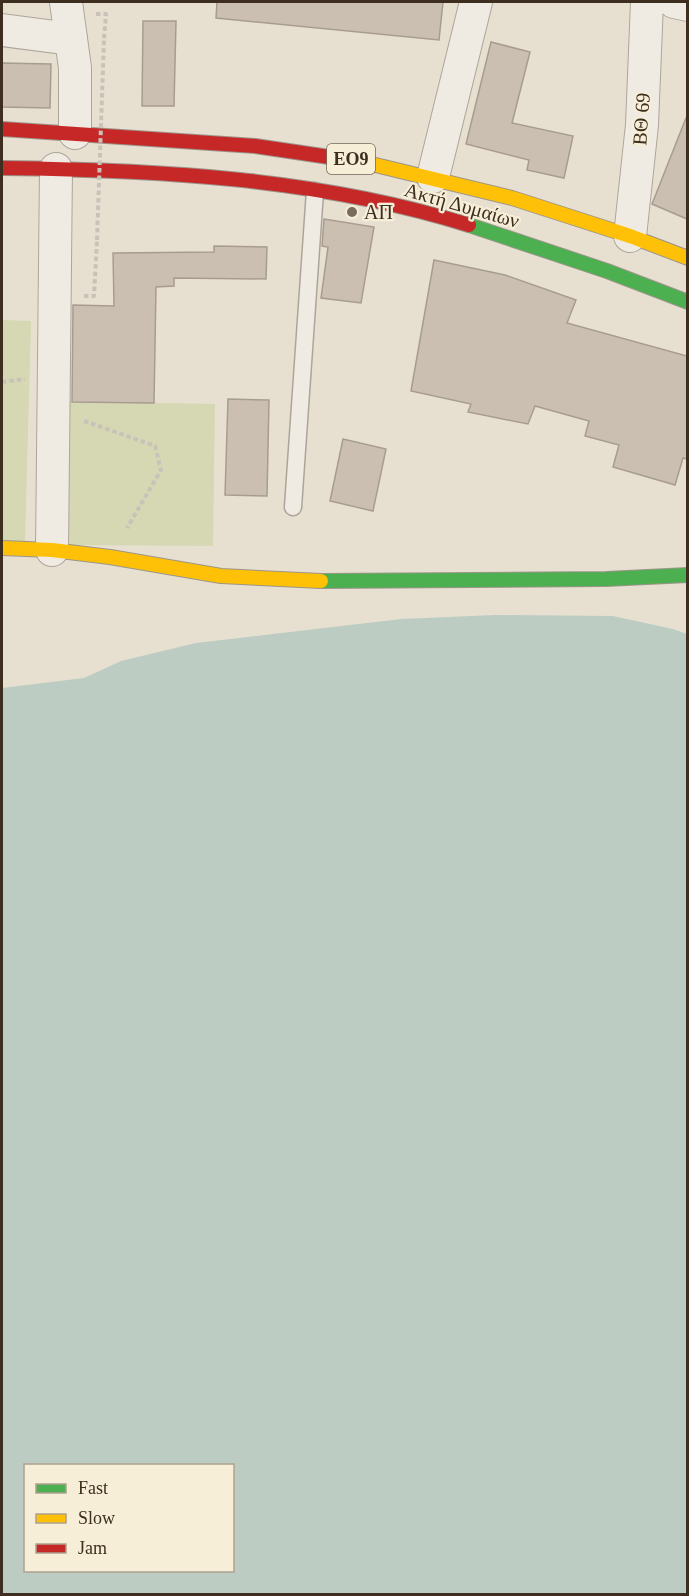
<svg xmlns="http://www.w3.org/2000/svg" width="689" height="1596" viewBox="0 0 689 1596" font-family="'Times New Roman',serif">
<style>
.green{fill:#d6d7b3}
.water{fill:#bcccc2;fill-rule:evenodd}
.building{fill:#cbbfb2;stroke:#a89c90;stroke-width:1.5}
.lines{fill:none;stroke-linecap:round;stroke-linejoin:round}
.lane-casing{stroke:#ada599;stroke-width:19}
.street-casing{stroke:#ada599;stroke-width:34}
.fast-casing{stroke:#9c958a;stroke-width:16}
.slow-casing{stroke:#9c958a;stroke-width:16}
.jam-casing{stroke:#9c958a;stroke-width:16}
.path{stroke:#c8c2b9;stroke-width:4;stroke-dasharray:4.5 3;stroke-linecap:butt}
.lane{stroke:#efebe3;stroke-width:16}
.street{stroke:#efebe3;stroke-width:32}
.fast{stroke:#4caf50;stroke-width:14}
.slow{stroke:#ffc107;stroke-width:14}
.jam{stroke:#c62828;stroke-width:14}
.path-bridge{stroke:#c8c2b9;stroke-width:4;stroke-dasharray:4.5 3;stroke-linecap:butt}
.poi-dot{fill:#786c5e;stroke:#f7eed8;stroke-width:2}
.labels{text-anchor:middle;stroke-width:4.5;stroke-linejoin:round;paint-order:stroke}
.shield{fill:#f7eed8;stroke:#756857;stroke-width:1.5}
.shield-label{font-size:18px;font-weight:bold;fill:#3d2e20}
.street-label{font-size:20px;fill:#3d2e20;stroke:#f7eed8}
.poi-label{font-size:20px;fill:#3d2e20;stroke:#f7eed8;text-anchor:start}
</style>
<rect width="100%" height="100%" fill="#e7e0d1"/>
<g class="green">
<polygon points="2,320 31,321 25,544 2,543"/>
<polygon points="68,401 215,404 213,546 67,545"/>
</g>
<path class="water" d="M495,615L613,616L673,629L687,634V1594H2V688L84,678L121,661L196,643L401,619ZM26,1466H232V1570H26Z"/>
<g class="building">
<polygon points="217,2 443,2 439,40 216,18"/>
<polygon points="143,21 176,21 174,106 142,106"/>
<polygon points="491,42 530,52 512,123 573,136 564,178 527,170 529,160 466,144"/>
<polygon points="2,63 51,64 50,108 2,107"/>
<polygon points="686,118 687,118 687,219 652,204"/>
<polygon points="324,219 374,227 361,303 321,298 328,247 322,246"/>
<polygon points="214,246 267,247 266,279 174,278 174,286 156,287 154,403 72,402 73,305 114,306 113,253 214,252"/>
<polygon points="434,260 505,275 576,300 567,323 687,356 687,459 683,458 675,485 613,467 619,445 585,436 589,421 535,406 528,424 468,412 471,404 411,391"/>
<polygon points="228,399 269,400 267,496 225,495"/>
<polygon points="343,439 386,449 373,511 330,501"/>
</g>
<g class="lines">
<g class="lane-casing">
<polyline id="lane" points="293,507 315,191"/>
</g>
<g class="street-casing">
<g id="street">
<polyline points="66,2 75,68 75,133"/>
<polyline points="674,2 688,5"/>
<polyline points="2,30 71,39"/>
<polyline points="433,177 476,2"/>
<polyline points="630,236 642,125 647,2"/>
<polyline points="52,550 56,169"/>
</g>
</g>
<g class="fast-casing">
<g id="fast">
<polyline points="469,225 607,271 688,302"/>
<polyline points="321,581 606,579 688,575"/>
</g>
</g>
<g class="slow-casing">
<g id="slow">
<polyline points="363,162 512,198 630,236 688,258"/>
<polyline points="2,548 52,550 110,557 221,576 321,581"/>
</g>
</g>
<g class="jam-casing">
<g id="jam">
<polyline points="2,129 255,146 363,162"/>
<path d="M2,168C158,170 318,178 469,225"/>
</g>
</g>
<g class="path">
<polyline points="96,14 106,14 104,39"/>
<polyline points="84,296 94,296 97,240"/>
<polyline points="2,382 25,379"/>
<polyline points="84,421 155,446 161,470 127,528"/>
</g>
<use href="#lane" class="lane"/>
<use href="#street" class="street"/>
<use href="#fast" class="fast"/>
<use href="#slow" class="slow"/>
<use href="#jam" class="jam"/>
<polyline class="path-bridge" points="97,240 104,39"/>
</g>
<circle class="poi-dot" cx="352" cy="212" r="6"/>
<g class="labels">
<rect class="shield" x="327" y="144" width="48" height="30" rx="4.5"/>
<g class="shield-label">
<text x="351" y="165">ΕΟ9</text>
</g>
<g class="street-label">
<text transform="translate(641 119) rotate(-86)" y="7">ΒΘ 69</text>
<text transform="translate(462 205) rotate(16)" y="7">Ακτή Δυμαίων</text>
</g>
<g class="poi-label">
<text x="364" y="219">ΑΠ</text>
</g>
</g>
<rect width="689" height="1596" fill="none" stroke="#3d2e20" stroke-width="6"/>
<rect x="24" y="1464" width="210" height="108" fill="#f7eed8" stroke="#ada18e" stroke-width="1.5"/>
<rect x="36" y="1484" width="30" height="9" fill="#4caf50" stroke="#ada18e" stroke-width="1.5"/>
<text x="78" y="1494" font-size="18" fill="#3d2e20">Fast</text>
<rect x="36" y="1514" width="30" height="9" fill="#ffc107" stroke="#ada18e" stroke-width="1.5"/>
<text x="78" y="1524" font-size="18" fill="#3d2e20">Slow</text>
<rect x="36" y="1544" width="30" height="9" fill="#c62828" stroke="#ada18e" stroke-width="1.5"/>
<text x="78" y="1554" font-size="18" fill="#3d2e20">Jam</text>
</svg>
